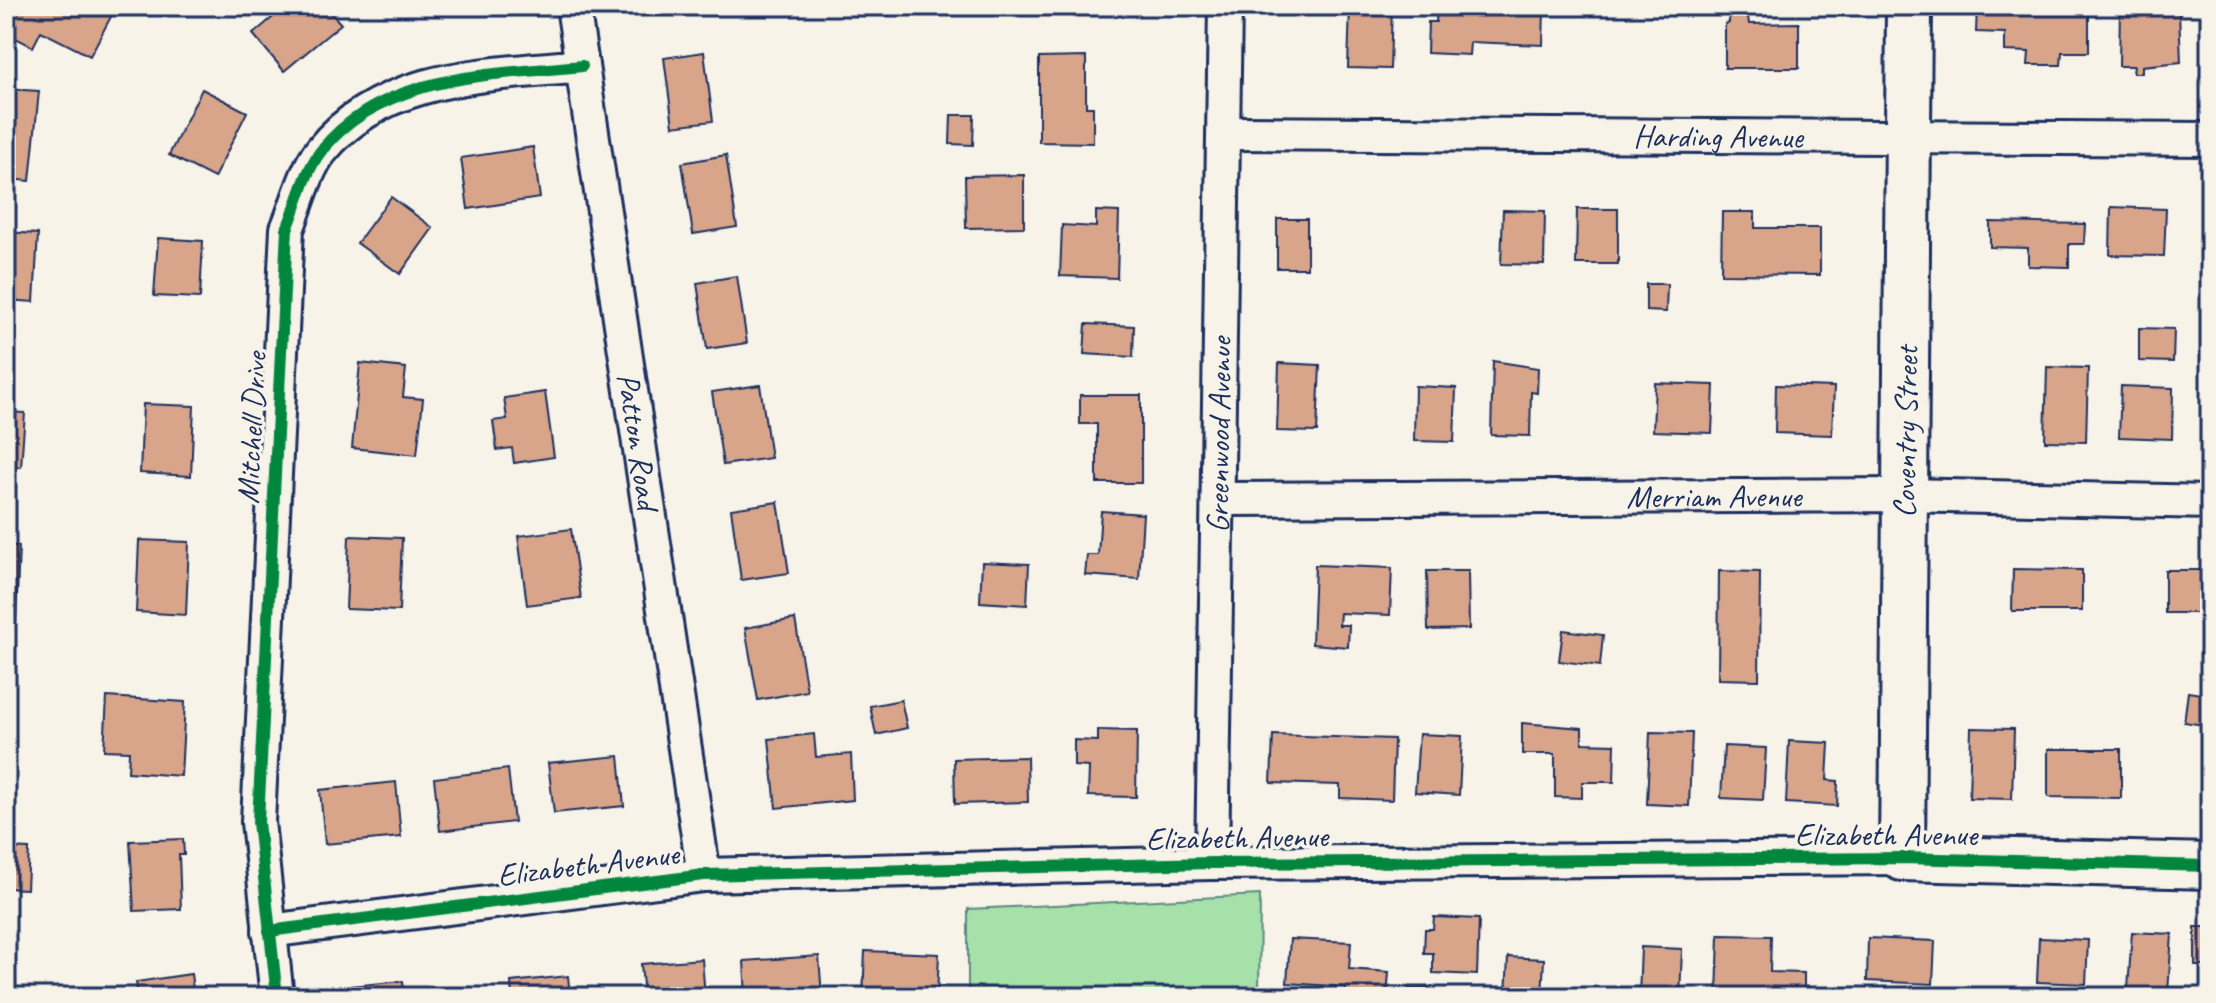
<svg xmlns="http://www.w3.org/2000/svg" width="2216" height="1003" viewBox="0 0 2216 1003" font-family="Caveat,sans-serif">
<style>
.green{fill:#a5e1a8;stroke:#608883;stroke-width:2}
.building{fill:#d8a58b;stroke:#1b2f5e;stroke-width:2}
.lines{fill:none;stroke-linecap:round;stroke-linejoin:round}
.street-casing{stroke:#1b2f5e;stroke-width:38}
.secondary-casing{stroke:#1b2f5e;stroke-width:50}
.street{stroke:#f7f3e8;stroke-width:32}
.secondary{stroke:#f7f3e8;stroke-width:44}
.cycleway-casing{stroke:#f7f3e8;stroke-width:17}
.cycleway{stroke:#00873e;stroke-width:12}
.labels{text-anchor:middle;stroke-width:7;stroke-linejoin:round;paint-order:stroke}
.street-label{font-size:32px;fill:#1b2f5e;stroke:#f7f3e8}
</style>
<rect width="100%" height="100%" fill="#f7f3e8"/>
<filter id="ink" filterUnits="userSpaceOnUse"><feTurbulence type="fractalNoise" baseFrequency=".0125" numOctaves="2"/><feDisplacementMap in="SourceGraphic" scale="16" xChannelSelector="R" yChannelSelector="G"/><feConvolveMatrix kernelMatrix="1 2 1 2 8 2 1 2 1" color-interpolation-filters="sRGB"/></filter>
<g filter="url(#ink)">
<polygon class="green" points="1260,895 1259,997 968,997 968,909"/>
<g class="building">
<polygon points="10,6 105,6 114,11 90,56 41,31 33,47 6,33 6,14"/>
<polygon points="286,6 325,6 341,24 284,71 253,34"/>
<polygon points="1350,6 1392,6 1390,69 1348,68"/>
<polygon points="1437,6 1544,9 1543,45 1470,42 1469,55 1427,53 1428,22 1436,22"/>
<polygon points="1977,6 2089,12 2089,52 2062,52 2061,65 2028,65 2029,52 2005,51 2005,33 1976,32"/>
<polygon points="2137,6 2137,10 2179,11 2181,62 2142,66 2142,73 2133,73 2134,66 2119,66 2120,6"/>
<polygon points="1729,16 1748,16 1749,24 1799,23 1799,68 1725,68 1725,24 1729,23"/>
<polygon points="704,52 713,121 673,126 664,58"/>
<polygon points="1086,57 1086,107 1093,107 1093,143 1039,142 1039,58"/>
<polygon points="6,89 39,91 30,181 6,179"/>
<polygon points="202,89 247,112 214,178 169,155"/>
<polygon points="951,115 974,115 973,145 950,144"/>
<polygon points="533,147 540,198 468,209 461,158"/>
<polygon points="726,155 737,227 693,234 682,163"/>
<polygon points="1024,175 1024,227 966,228 965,176"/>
<polygon points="391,197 433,228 400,274 357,243"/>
<polygon points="2111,207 2166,209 2164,256 2110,255"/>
<polygon points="1577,209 1618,209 1618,264 1576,264"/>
<polygon points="2200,209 2210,209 2210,259 2200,258"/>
<polygon points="1503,210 1545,211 1544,265 1501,264"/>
<polygon points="1096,211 1119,212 1117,278 1060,276 1062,225 1096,227"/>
<polygon points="1722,212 1755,212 1755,228 1820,228 1820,275 1721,274"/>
<rect x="1277" y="219" width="30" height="49"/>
<polygon points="1990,222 2085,224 2084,244 2069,244 2069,267 2028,266 2028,248 1990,247"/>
<polygon points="6,232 38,234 34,302 6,300"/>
<polygon points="158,238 203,241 200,298 154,296"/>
<polygon points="737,276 747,343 707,349 697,283"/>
<polygon points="1646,284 1667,284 1666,312 1646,311"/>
<polygon points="1086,324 1134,326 1133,357 1084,354"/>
<polygon points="2139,328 2174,329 2173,362 2139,361"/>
<polygon points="1493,361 1538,368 1537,393 1531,392 1530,436 1491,435"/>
<polygon points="360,363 406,368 403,397 423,399 417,455 352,448"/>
<polygon points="1279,363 1320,365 1317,432 1277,431"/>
<polygon points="2047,367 2088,368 2086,442 2045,441"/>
<polygon points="1655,383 1714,385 1712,433 1653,431"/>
<polygon points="760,385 771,458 723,465 712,392"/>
<polygon points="1776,385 1834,387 1832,435 1775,433"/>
<polygon points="1415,386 1456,388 1454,442 1414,441"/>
<polygon points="2121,386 2173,388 2172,439 2119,437"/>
<polygon points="545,392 554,457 514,463 512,448 497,450 493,421 507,419 504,398"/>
<polygon points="1080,395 1141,395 1141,483 1097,483 1097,424 1080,424"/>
<polygon points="143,404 194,406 191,476 140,473"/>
<polygon points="6,412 25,413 21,467 6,466"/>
<polygon points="778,502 789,573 741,580 731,509"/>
<polygon points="1101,511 1143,514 1139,579 1085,575 1087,555 1098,555"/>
<polygon points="571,529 581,598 527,605 518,536"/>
<polygon points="349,536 402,538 399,611 346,609"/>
<polygon points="139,540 189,542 186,615 136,612"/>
<polygon points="6,545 19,546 16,621 6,620"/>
<polygon points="982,562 1029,564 1027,605 980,602"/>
<polygon points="1315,565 1392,568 1390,615 1340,613 1339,625 1349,625 1348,647 1312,644"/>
<polygon points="2013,569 2082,570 2082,611 2012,611"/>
<rect x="2165" y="570" width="45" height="43"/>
<polygon points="1427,571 1468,571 1469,629 1428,630"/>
<polygon points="1719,571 1760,572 1759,680 1718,679"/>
<polygon points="795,619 807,691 758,700 745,628"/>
<polygon points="1563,630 1603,635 1600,666 1559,661"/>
<polygon points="2188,692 2208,695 2204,725 2184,722"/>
<polygon points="107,697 185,702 181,776 128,772 129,751 104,750"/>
<polygon points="901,700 907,728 876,735 870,706"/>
<polygon points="1522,723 1582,728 1582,743 1615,744 1614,782 1582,782 1582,798 1555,797 1555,754 1522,754"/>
<polygon points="1971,728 2014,729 2012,799 1969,798"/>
<polygon points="1098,730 1137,731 1136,797 1088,796 1089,767 1074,766 1074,740 1098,741"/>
<polygon points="1650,732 1692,733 1689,806 1647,804"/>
<polygon points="814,734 816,757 851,754 853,800 776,808 769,739"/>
<polygon points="1419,734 1462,736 1459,795 1415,792"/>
<polygon points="1273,735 1394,739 1392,800 1340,798 1340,785 1271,783"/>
<polygon points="1789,741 1829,743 1827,780 1838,781 1837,806 1786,803"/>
<polygon points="1724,746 1766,748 1763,800 1721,798"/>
<polygon points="2048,749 2121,749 2121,798 2048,797"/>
<polygon points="619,756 624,806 554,813 548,763"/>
<polygon points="1027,757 1028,802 955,804 954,759"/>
<polygon points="2204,763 2210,763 2210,805 2202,804"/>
<polygon points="508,769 514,822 440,831 434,778"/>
<polygon points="396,782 401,837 325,844 320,790"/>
<polygon points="183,839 184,855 179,855 181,909 134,911 130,841"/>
<polygon points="6,848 29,849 27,889 6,888"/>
<polygon points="1434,917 1479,919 1477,975 1433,973 1433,953 1424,953 1425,929 1433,929"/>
<polygon points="2208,918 2210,966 2195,966 2195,927 2208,927"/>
<polygon points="2132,932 2172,934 2168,992 2128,989"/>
<polygon points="1719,935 1771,936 1770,972 1804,973 1804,997 1717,997"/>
<polygon points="1868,938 1935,941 1933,984 1867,981"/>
<polygon points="2039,938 2088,940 2086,984 2037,982"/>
<polygon points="1290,939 1351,942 1349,969 1389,972 1387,997 1345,997 1346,987 1287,983"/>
<polygon points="1641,947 1682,949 1680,997 1639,997"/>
<polygon points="865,951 939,954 937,997 863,997"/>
<polygon points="819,956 822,997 746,997 744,961"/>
<polygon points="1508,957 1544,959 1542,997 1506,996"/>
<polygon points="702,959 705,997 644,997 641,964"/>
<polygon points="191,974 194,997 138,997 136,982"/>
<polygon points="568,976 570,997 512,997 511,982"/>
<polygon points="403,981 404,997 352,997 351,986"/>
<polygon points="1429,988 1429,997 1409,997 1408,989"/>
<polygon points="1978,989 2029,992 2029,997 1977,997"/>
</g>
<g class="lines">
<g class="street-casing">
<g id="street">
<path id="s1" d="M573,6L704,875"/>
<path id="s2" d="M1226,133L2210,139"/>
<path id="s3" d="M1218,499L1904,495L2210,502"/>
<path id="s4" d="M1212,863L1225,6"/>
<polyline points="269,931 704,875 1212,863 1902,858"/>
<path d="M277,997L258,822L287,229C297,206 305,171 321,151C383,73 492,75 582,66"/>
</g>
</g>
<g class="secondary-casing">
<polyline id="secondary" points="1909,6 1902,858 2210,866"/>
</g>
<use href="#street" class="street"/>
<use href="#secondary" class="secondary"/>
<g class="cycleway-casing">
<g id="cycleway">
<polyline points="269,931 704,875 1212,863 1902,858 2210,866"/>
<path d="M277,997L258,822L287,229C297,206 305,171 321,151C383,73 492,75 582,66"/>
</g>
</g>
<use href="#cycleway" class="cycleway"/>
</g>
</g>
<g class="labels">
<g class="street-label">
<text dy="11" stroke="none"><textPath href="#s2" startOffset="492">Harding Avenue</textPath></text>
<text transform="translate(251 428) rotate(-87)" y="11">Mitchell Drive</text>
<text transform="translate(1905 432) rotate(-89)" y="11">Coventry Street</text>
<text dy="11" stroke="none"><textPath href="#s4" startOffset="428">Greenwood Avenue</textPath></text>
<text dy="11" stroke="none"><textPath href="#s1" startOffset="440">Patton Road</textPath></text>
<text dy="11" stroke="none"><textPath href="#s3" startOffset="496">Merriam Avenue</textPath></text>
<text x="1886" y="845">Elizabeth Avenue</text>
<text transform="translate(1237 837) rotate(-1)" y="11">Elizabeth Avenue</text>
<text transform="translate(588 864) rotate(-7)" y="11">Elizabeth Avenue</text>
</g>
</g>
<rect width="2216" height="1003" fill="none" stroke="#f7f3e8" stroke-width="32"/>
<rect x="16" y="16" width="2184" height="971" fill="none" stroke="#1b2f5e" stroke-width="3" filter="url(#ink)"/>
</svg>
